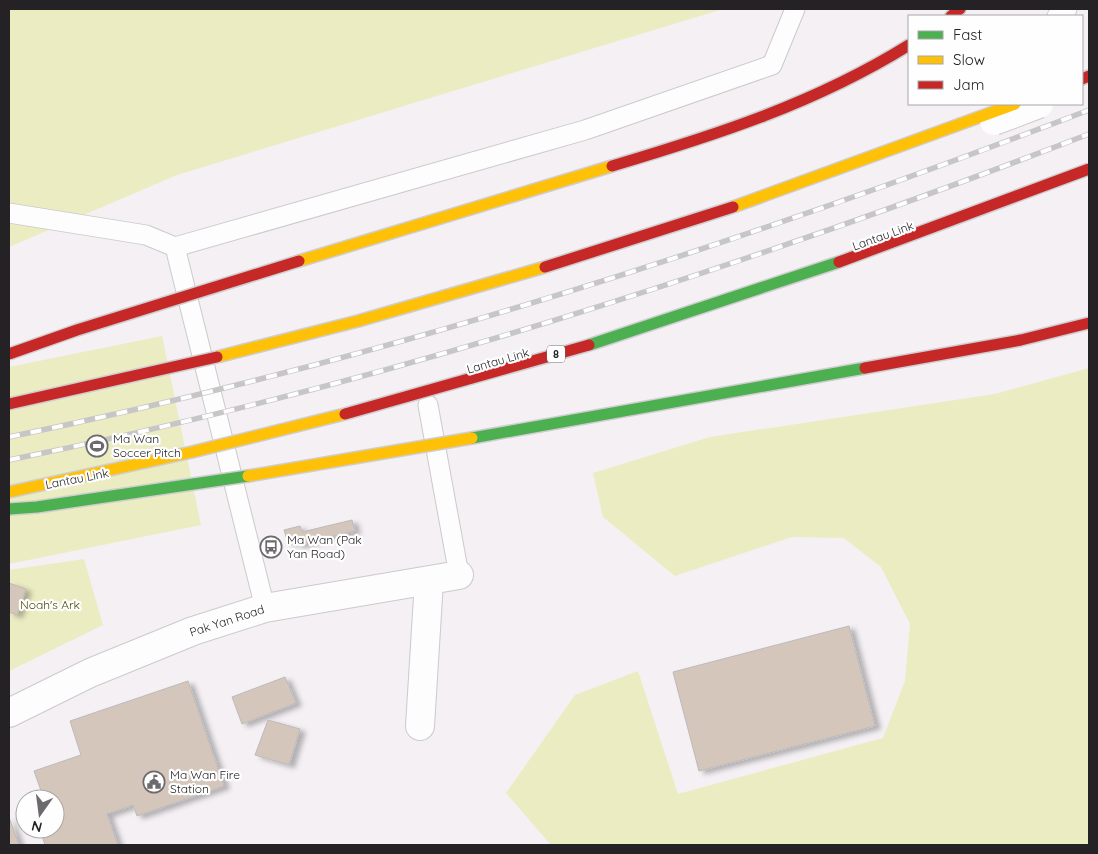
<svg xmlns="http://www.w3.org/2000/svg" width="1098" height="854" viewBox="0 0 1098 854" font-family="Quicksand,sans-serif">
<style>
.green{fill:#ebecc1}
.building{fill:#d4c6ba;stroke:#bcbaba;filter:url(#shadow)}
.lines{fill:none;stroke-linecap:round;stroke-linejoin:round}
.lane-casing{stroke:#cccacc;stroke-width:21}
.street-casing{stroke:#cccacc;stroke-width:30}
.slow-casing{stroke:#cfcdcf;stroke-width:14}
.jam-casing{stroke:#cfcdcf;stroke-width:14}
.lane{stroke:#fdfdfd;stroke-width:19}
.street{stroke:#fdfdfd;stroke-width:28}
.slow{stroke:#ffc107;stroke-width:11}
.jam{stroke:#c62828;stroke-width:11}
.rail-casing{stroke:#c6c6c6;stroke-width:5.5}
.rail{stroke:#fefefe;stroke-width:4;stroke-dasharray:11;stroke-linecap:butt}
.street-bridge-casing{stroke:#cccacc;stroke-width:30;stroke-linecap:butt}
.fast-bridge-casing{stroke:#cfcdcf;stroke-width:14;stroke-linecap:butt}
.slow-bridge-casing{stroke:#cfcdcf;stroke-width:14;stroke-linecap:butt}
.jam-bridge-casing{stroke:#cfcdcf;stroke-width:14;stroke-linecap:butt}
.street-bridge{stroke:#fdfdfd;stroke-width:28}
.fast-bridge{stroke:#4caf50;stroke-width:11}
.slow-bridge{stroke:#ffc107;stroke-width:11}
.jam-bridge{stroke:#c62828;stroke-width:11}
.labels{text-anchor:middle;stroke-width:4.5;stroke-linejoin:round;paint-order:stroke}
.shield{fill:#fefefe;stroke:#656466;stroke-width:1}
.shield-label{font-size:11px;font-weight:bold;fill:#242225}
.street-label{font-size:12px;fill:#242225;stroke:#fefefe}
.poi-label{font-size:12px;fill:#242225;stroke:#fefefe;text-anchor:start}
.park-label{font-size:12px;fill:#484a00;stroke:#fefefe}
</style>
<defs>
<filter id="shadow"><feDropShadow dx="5.5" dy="3" stdDeviation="2.5" flood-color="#0004"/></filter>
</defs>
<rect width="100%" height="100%" fill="#f4f0f4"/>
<g class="green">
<polygon points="9,9 723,9 177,175 9,247"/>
<polygon points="162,336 201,525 9,564 9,367"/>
<polygon points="1089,368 1089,845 551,845 506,793 575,695 638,671 678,794 883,738 905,681 910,624 881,567 844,538 792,537 675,576 603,517 593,473 710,437 995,394"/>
<polygon points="84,559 103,625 9,671 9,570"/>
</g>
<g class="building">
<polygon points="352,520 355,531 297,545 296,541 288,543 284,530 300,526 302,532"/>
<polygon points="9,583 26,589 17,615 9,612"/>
<polygon points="849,626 875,726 699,771 673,672"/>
<polygon points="285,677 296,703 242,724 232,697"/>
<polygon points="188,681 224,786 137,816 133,805 107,814 118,845 45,845 40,829 55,829 55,799 44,799 34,771 81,755 70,721"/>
<polygon points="268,720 300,729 289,765 255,755"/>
<polygon points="9,817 19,845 9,845"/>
</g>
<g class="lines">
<g class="lane-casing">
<g id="lane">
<polyline points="1057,16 1067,9"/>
<polyline points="9,213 146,235 175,247 585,130 772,65 795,9"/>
<polyline points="175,247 265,608"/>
<polyline points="428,405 459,575"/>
</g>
</g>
<g class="street-casing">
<g id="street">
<polyline points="9,713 90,673 193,631 265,608 459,575"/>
<polyline points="420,726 429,581"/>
</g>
</g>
<g class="slow-casing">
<polyline id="slow" points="299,261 612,166"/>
</g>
<g class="jam-casing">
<g id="jam">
<polyline points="951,16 960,9"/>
<polyline points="1082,79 1089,76"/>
<path d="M612,166C716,135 816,103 909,45"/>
</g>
</g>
<use href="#lane" class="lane"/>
<use href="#street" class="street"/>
<use href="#slow" class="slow"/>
<use href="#jam" class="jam"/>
<g class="rail-casing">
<g id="rail">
<path d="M9,437C379,361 737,245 1089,110"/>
<path d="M9,460C378,386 738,269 1089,134"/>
</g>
</g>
<use href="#rail" class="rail"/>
<g class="street-bridge-casing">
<polyline id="street-bridge" points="994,121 1039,104"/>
</g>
<g class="fast-bridge-casing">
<g id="fast-bridge">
<polyline points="589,345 839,262"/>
<polyline points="472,438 865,368"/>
<polyline points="9,509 37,507 248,476"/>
</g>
</g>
<g class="slow-bridge-casing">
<g id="slow-bridge">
<polyline points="733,207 1015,104"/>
<polyline points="217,357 358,321 545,267"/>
<polyline points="248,476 472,438"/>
<polyline points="9,492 192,452 345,414"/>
</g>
</g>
<g class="jam-bridge-casing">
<g id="jam-bridge">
<polyline points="839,262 1089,169"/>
<polyline points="545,267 733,207"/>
<polyline points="9,354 77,330 299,261"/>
<polyline points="865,368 1021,340 1089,323"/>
<polyline points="9,404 217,357"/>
<polyline points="345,414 589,345"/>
</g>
</g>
<use href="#street-bridge" class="street-bridge"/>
<use href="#fast-bridge" class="fast-bridge"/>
<use href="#slow-bridge" class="slow-bridge"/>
<use href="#jam-bridge" class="jam-bridge"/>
</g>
<defs>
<g id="stadium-ring" transform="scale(1.125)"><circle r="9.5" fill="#fefefe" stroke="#6d6a6d" stroke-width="1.5"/><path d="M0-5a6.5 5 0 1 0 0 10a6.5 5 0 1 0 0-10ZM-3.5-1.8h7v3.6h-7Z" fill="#6d6a6d"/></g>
<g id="bus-ring" transform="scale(1.125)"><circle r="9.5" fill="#fefefe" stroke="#6d6a6d" stroke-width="1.5"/><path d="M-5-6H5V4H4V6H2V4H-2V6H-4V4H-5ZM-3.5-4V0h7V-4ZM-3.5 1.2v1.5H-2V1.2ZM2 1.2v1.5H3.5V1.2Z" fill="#6d6a6d"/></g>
<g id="civic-ring" transform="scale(1.125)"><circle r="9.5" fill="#fefefe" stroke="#6d6a6d" stroke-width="1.5"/><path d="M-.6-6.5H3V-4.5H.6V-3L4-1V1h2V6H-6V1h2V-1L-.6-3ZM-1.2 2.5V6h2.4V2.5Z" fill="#6d6a6d"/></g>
</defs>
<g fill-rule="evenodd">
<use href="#stadium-ring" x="97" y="446"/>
<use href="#bus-ring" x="271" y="547"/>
<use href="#civic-ring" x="154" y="782"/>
</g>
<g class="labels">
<rect class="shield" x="547" y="345.5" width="18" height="17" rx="4"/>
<g class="shield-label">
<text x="556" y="358">8</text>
</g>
<g class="street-label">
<text transform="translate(883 236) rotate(-20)" y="4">Lantau Link</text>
<text transform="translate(498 361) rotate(-16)" y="4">Lantau Link</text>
<text transform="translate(77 479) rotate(-11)" y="4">Lantau Link</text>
<text transform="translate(227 621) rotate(-18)" y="4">Pak Yan Road</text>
</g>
<g class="poi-label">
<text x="113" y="443">Ma Wan<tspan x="113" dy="14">Soccer Pitch</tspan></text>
<text x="287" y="544">Ma Wan (Pak<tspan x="287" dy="14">Yan Road)</tspan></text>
<text x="170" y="779">Ma Wan Fire<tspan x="170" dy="14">Station</tspan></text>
</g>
<g class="park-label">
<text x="50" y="609">Noah's Ark</text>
</g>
</g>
<rect width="1098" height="854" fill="none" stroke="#242225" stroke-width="20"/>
<rect x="908" y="15" width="175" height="90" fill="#fefefe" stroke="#a7a6a7"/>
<rect x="918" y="31" width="25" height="8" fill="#4caf50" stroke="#a7a6a7"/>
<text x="953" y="40" font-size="15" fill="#242225">Fast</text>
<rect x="918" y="56" width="25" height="8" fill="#ffc107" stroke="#a7a6a7"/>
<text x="953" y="65" font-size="15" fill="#242225">Slow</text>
<rect x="918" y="81" width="25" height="8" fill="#c62828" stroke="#a7a6a7"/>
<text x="953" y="90" font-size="15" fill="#242225">Jam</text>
<g transform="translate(40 814) rotate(194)"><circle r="24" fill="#fefefe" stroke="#a7a6a7"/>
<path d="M0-4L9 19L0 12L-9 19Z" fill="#6d6a6d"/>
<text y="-8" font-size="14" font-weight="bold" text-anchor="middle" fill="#242225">N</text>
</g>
</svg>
